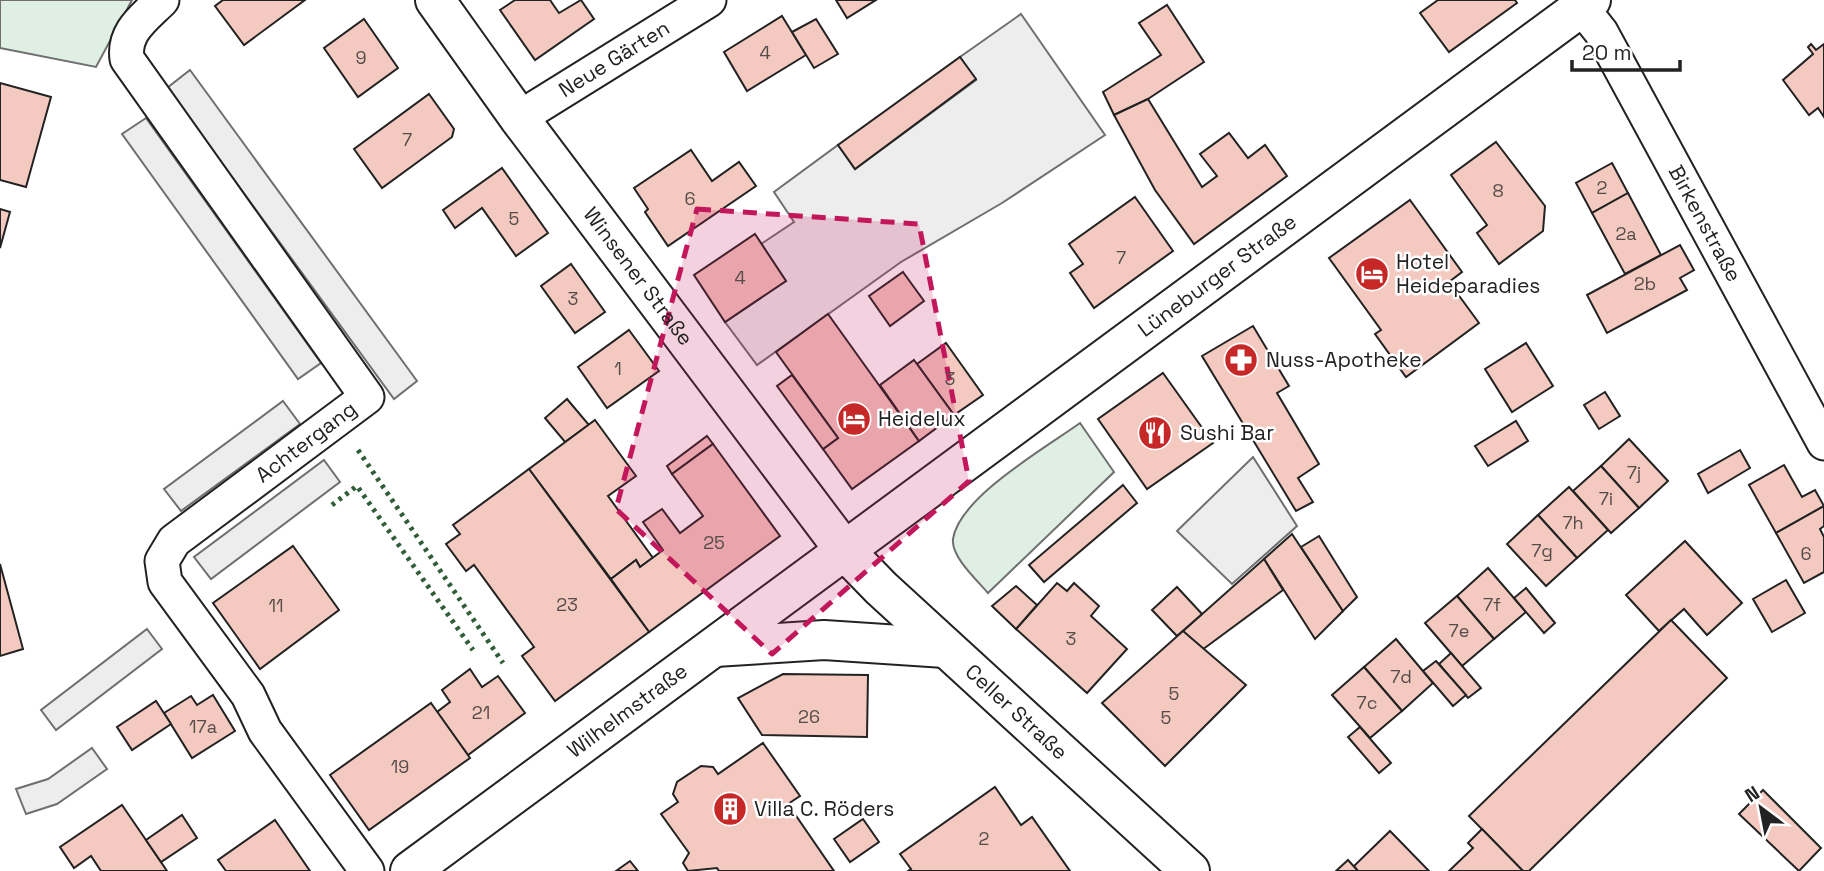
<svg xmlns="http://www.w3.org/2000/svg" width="1824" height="871" viewBox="0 0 1824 871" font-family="'Space Grotesk',sans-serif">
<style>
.green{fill:#e0efe3;stroke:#6f6f6f;stroke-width:2}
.parking{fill:#ededed;stroke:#6f6f6f;stroke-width:2}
.building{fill:#f3c9c0;stroke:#222;stroke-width:2}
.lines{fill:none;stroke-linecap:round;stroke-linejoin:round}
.street-casing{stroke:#222;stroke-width:37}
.secondary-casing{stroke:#222;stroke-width:42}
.primary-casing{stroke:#222;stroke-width:42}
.street{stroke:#fff;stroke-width:33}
.secondary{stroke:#fff;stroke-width:38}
.primary{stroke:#fff;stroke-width:38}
.hedge{stroke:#2f5e38;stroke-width:5;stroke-dasharray:3.5 5;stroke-linecap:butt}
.marked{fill:#c2185b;fill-opacity:0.2;stroke:#c2185b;stroke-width:5;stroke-dasharray:14 9;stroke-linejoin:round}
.labels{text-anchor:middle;stroke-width:5;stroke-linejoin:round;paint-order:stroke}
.number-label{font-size:18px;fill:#564c4a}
.street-label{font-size:21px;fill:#222;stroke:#fff}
.poi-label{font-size:21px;fill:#222;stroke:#fff;text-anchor:start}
</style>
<rect width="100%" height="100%" fill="#fff"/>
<g class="green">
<polygon points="0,0 132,0 96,67 0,48"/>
<path d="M1080,423L1114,472L988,593C977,580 951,557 953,539C959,497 1047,447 1080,423Z"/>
</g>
<g class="parking">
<polygon points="1021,14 1105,135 1002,203 901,262 757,365 725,322 786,281 761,244 794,222 774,192 838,145 855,169 976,80 960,57"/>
<polygon points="190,70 417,381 394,399 167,88"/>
<polygon points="146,118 321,363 298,379 122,134"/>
<polygon points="283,401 300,424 181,511 164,489"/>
<polygon points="1253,457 1297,526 1232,584 1177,531"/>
<polygon points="324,460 340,482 211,579 194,557"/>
<polygon points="147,629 162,649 56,730 41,710"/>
<polygon points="92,748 107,769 57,804 26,814 16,789 48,779"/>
</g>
<g class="building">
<polygon points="223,0 305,0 244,45 215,6"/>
<polygon points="515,0 550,0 559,13 581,0 594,19 535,60 500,10"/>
<polygon points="836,0 876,0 847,18"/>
<polygon points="1438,0 1515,0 1517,3 1449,52 1420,13"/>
<polygon points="1167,5 1204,62 1148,99 1114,115 1103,92 1161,55 1139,23"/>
<polygon points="782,16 806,55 747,91 724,52"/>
<polygon points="364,19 398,68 358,97 324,48"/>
<polygon points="816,19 838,54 814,68 792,32"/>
<polygon points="1811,44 1816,50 1824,44 1824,117 1818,108 1809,115 1783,80 1813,54 1808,47"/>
<polygon points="960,57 976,79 855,169 838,145"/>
<polygon points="0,83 51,97 26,187 0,180"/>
<polygon points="429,94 454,129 452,137 382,188 354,149"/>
<polygon points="1148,99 1202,187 1217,176 1200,154 1229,133 1248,158 1265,145 1287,176 1194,244 1155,190 1114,115"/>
<polygon points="1496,142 1545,206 1543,231 1499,264 1477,233 1487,225 1451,175"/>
<polygon points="691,150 712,181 739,162 756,186 668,246 645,212 648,209 634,188"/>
<polygon points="1612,163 1628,193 1592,213 1576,183"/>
<polygon points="502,168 548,233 516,256 482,208 455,228 443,210"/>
<polygon points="1628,193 1661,255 1625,274 1592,213"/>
<polygon points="1135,197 1173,251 1094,308 1070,273 1083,264 1069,244"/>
<polygon points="1410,200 1462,272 1449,282 1479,323 1406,377 1375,334 1381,330 1329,258"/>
<polygon points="0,209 10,212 0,248"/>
<polygon points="755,234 786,281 725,322 694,275"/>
<polygon points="1680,245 1694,270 1680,278 1687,290 1607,333 1587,295"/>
<polygon points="571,264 605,312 575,333 541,286"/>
<polygon points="903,272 924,301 890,326 869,296"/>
<polygon points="828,314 919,441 852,489 823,449 838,438 776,352"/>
<polygon points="1253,326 1289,386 1277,393 1319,464 1298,478 1313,502 1296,511 1202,356"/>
<polygon points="629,330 659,371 607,408 578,367"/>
<polygon points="946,343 983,395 954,415 917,364"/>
<polygon points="1526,343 1553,386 1512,412 1485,369"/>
<polygon points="914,360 954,415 919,441 880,385"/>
<polygon points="1163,373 1213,443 1147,489 1098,419"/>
<polygon points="792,375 838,438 823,449 777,386"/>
<polygon points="1605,392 1620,416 1599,429 1584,405"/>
<polygon points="567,399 589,425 565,442 545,418"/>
<polygon points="595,420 636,476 608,496 653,558 640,567 636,560 611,579 529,469"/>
<polygon points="1516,421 1528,441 1488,466 1475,446"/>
<polygon points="707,436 713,444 672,474 667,466"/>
<polygon points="1629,439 1668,481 1639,508 1601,466"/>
<polygon points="713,444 780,536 649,632 611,579 636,560 640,567 663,550 643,522 662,509 680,533 703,516 672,474"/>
<polygon points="1740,450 1750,468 1708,493 1698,474"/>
<polygon points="1784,465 1802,497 1815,490 1824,506 1776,533 1749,485"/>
<polygon points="1601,466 1639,508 1611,533 1573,491"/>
<polygon points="529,469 649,632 555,701 522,656 534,647 474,565 466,571 446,544 460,534 453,525"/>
<polygon points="1123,485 1137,503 1044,582 1029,565"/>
<polygon points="1569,487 1608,530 1577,558 1538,515"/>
<polygon points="1824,506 1824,526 1820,529 1824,537 1824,572 1804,583 1776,533"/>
<polygon points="1538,515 1577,558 1546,586 1507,544"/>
<polygon points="1292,534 1343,611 1315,639 1264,559"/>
<polygon points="1319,536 1357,597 1343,611 1301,547"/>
<polygon points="1685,541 1742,603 1707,635 1684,609 1659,631 1626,595"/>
<polygon points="293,546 339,610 260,669 213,603"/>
<polygon points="1264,559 1283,590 1202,650 1183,631"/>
<polygon points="0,564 23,649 0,656"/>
<polygon points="1488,568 1526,612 1494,639 1457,596"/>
<polygon points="1786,580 1805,613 1772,632 1753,599"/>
<polygon points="1057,583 1067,591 1074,583 1099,606 1091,616 1127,649 1087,693 1016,629"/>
<polygon points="1016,586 1037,605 1016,629 992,606"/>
<polygon points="1177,587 1202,614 1177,636 1152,610"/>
<polygon points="1526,588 1555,623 1544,633 1514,598"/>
<polygon points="1457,596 1494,639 1462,666 1425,623"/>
<polygon points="1671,620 1727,678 1529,871 1523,871 1469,816"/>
<polygon points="1183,631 1246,685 1165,766 1102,703"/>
<polygon points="1396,639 1433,683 1402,711 1364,667"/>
<polygon points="1451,653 1481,688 1468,698 1439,664"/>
<polygon points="1436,661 1466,695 1453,706 1423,671"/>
<polygon points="1364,667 1402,711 1370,738 1332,695"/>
<polygon points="470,669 482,687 498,676 525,713 468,755 437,712 450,702 442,690"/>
<polygon points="783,674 868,675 867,737 762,735 738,698"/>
<polygon points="213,695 235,731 192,758 164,713 191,696 197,705"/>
<polygon points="156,701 171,724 132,750 117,727"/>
<polygon points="431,703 470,758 369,830 330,775"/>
<polygon points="1360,727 1391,763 1379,773 1348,737"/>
<polygon points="763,743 800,796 788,804 834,871 719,871 717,868 688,871 683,863 689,853 661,814 678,802 673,794 677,782 701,766 713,767 718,774"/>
<polygon points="995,787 1021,825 1032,817 1070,871 908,871 911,869 900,854"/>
<polygon points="1763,790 1821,848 1799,871 1739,814"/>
<polygon points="122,805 161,862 167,871 101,871 91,856 74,868 60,847"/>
<polygon points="182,815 197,838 161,862 146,840"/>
<polygon points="863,819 879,842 850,862 834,839"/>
<polygon points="275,820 310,871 226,871 218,860"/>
<polygon points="1482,829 1523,871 1449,871 1473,848 1468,843"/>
<polygon points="1390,831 1429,871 1358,871 1354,866"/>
<polygon points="1348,860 1358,871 1336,871"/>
<polygon points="630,861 638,871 616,871"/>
</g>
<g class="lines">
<g class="street-casing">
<g id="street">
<path d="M162,0C144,18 123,32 127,59L367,397L174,541L162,561L165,582L248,695L265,731L367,871"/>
<path id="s1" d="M1581,7L1601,32L1824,443"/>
<path id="s2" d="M519,118L709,0"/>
</g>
</g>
<g class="secondary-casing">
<g id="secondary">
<path id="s3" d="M435,0L519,118L845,551L881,588L1190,871"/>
<polyline points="715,647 824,640 945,648"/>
</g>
</g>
<g class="primary-casing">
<g id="primary">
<path id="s4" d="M410,871L1591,0"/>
</g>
</g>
<use href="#street" class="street"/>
<use href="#secondary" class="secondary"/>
<use href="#primary" class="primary"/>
<g class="hedge">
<polyline points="358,450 503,663"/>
<polyline points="332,505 357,486 473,650"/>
</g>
</g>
<path class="marked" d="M697,209L919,224L969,481L772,654L616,509Z"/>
<defs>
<g id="hotel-disc" transform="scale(1.75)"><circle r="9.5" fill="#c62828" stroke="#fff"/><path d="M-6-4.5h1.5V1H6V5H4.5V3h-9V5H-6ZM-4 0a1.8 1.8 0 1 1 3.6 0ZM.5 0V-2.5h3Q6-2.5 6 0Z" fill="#fff"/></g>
<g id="pharmacy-disc" transform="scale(1.75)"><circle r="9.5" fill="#c62828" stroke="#fff"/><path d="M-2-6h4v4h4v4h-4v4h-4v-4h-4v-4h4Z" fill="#fff"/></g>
<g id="restaurant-disc" transform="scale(1.75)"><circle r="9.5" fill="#c62828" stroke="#fff"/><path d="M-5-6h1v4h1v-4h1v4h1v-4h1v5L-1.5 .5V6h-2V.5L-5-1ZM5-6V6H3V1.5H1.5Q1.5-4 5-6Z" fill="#fff"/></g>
<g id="building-disc" transform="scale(1.75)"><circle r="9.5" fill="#c62828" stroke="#fff"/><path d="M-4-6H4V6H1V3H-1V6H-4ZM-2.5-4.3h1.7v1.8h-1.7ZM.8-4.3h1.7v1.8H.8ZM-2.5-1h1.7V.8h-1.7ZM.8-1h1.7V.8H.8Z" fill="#fff"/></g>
</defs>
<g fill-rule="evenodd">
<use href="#hotel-disc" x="1372" y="274"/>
<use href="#pharmacy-disc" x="1241" y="360"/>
<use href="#hotel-disc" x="854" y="419"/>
<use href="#restaurant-disc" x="1155" y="433"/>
<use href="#building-disc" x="730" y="809"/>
</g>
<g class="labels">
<g class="number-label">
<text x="765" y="59">4</text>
<text x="361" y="64">9</text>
<text x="407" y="146">7</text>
<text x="1602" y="194">2</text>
<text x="1498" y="197">8</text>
<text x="690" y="205">6</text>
<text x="514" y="225">5</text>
<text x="1626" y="240">2a</text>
<text x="1121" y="264">7</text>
<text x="740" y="284">4</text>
<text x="1645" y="290">2b</text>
<text x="573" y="305">3</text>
<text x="618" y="375">1</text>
<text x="950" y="385">3</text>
<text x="1634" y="479">7j</text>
<text x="1606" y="505">7i</text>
<text x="1573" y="529">7h</text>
<text x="714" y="549">25</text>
<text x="1542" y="557">7g</text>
<text x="1806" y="560">6</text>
<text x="567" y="611">23</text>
<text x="1492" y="611">7f</text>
<text x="276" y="612">11</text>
<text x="1459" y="637">7e</text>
<text x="1071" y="645">3</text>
<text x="1401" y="683">7d</text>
<text x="1174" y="700">5</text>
<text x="1367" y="709">7c</text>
<text x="481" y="719">21</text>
<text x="809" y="723">26</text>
<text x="1166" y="724">5</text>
<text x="203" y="733">17a</text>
<text x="400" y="773">19</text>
<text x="984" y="845">2</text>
</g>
<g class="street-label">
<text dy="7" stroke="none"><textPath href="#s2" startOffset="112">Neue Gärten</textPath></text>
<text dy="7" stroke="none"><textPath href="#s1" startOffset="250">Birkenstraße</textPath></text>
<text dy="7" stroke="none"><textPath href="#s4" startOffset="1003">Lüneburger Straße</textPath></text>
<text dy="7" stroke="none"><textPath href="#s3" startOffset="343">Winsener Straße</textPath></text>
<text transform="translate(306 442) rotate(-37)" y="7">Achtergang</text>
<text dy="7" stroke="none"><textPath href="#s4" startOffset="270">Wilhelmstraße</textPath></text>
<text dy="7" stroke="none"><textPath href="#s3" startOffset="922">Celler Straße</textPath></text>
</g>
<g class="poi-label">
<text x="1396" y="269">Hotel<tspan x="1396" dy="24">Heideparadies</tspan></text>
<text x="1266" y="367">Nuss-Apotheke</text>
<text x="878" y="426">Heidelux</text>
<text x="1180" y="440">Sushi Bar</text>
<text x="754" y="816">Villa C. Röders</text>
</g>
</g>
<g transform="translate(1761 808) rotate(328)" stroke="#ffffff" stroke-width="5" paint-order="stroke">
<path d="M0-5L12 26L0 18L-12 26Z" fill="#222222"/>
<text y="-10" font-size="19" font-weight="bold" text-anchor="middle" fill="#222222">N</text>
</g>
<path d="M1572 60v10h108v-10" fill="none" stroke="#222222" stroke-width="3.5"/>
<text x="1582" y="60" font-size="21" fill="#222222" stroke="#ffffff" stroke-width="5" paint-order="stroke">20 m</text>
</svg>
